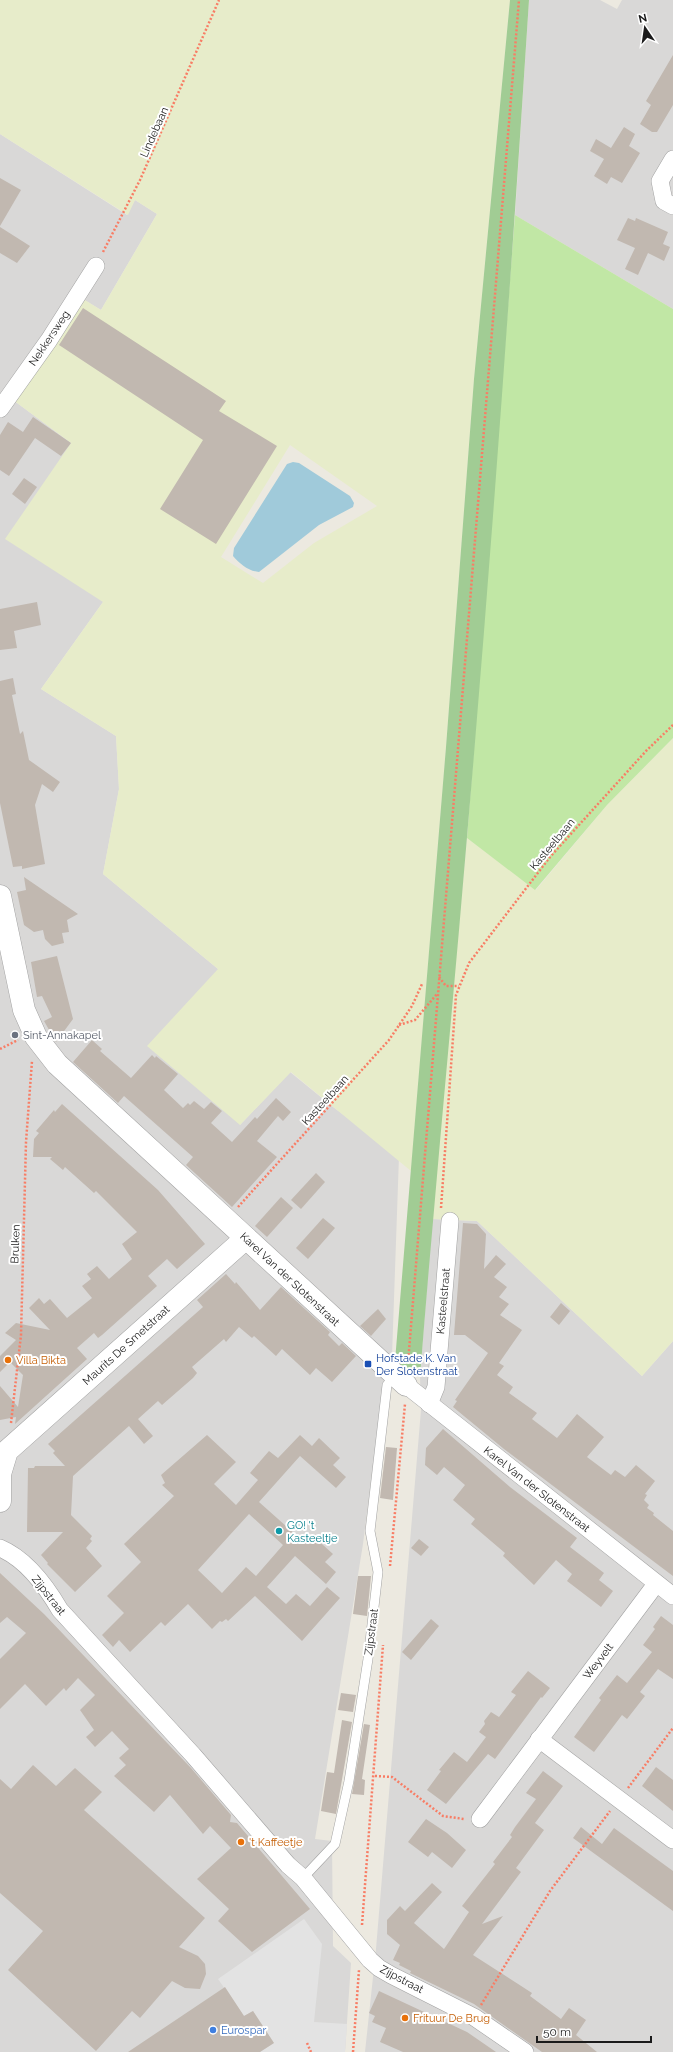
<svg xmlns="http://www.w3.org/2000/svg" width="673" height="2052" viewBox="0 0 673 2052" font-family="Raleway,sans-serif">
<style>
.residential{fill:#d9d8d7}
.farmland{fill:#e7ecca;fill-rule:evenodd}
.grass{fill:#c1e7a5}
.forest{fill:#a1cc94}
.parking{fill:#e3e3e3}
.water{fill:#a0cada}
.building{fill:#c1b8b0;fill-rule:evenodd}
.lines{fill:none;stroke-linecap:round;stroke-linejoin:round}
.service-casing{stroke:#a2a2a2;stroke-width:10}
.minor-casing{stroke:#a2a2a2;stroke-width:18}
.tertiary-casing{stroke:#a2a2a2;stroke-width:23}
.path{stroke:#f87d65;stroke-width:2.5;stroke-dasharray:2 2;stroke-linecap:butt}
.service{stroke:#fff;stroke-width:9}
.minor{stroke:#fff;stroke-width:17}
.tertiary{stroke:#fff;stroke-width:22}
.worship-dot{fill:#6b7280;stroke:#fff;stroke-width:1.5}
.food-dot{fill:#e8710a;stroke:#fff;stroke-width:1.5}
.transit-dot{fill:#1a4fb4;stroke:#fff;stroke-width:1.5}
.culture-dot{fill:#0f9aa8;stroke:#fff;stroke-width:1.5}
.shop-dot{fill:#3f7fe0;stroke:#fff;stroke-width:1.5}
.labels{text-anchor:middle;stroke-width:4;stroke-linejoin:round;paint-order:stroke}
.street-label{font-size:11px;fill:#1b1b1b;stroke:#fff}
.worship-label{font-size:11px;fill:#5b616d;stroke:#fff;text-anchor:start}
.transit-label{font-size:11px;fill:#164399;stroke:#fff;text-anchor:start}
.food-label{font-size:11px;fill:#c56008;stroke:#fff;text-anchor:start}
.culture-label{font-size:11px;fill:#0d838f;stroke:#fff;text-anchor:start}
.shop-label{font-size:11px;fill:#366cbe;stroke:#fff;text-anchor:start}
</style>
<rect width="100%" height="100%" fill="#ece9e0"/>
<g class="residential">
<polygon points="529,0 600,0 617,9 622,0 673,0 673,309 515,215"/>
<polygon points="0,134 127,215 135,200 157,214 101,310 83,299 13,400 71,443 103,602 41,689 116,736 119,789 103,874 218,969 240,1125 290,1072 333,1107 399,1156 392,1356 379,1374 384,1379 363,1544 315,1839 332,1841 333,1946 351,1963 345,2052 0,2052"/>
<polygon points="432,1219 477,1221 642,1376 673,1341 673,2052 365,2052 376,1949 421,1410 420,1377"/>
</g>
<g class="farmland">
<path d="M0,0H510L474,379L446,747L411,1171L291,1072L240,1125L147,1046L218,969L103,874L119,789L116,736L41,689L103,602L5,539L71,443L13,400L83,299L101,310L157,214L135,200L128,215L0,134ZM290,445L377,506L314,543L263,583L221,557Z"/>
<polygon points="673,738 673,1341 642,1376 477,1221 432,1219 467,838 536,890 607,805"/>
</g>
<polygon class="grass" points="515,215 673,309 673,738 607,805 535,890 467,838"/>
<path class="forest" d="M510,0H529C511,279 491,559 467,837C452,1017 434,1197 420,1377L395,1361L446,747L474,379Z"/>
<polygon class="parking" points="304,1919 322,1944 314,2022 347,2024 345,2052 260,2052 274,2043 253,2011 244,2016 218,1979"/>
<path class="water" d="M293,462L299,463L350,496L354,503L353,507L319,525L259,572C248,571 240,564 233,556L234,548L287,464Z"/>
<g class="building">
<polygon points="673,55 673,105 657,132 652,132 640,124 651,105 646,101"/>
<polygon points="624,127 635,134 629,146 640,153 622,183 611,177 607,184 594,176 604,159 590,151 596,139 611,148"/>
<polygon points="0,178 21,190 0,226"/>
<polygon points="628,218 635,221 636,218 668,232 663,244 670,247 664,261 648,253 638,275 625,269 635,248 617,240"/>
<polygon points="0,227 30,246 17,263 0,253"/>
<polygon points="83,308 226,401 219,411 277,446 216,544 160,509 203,440 59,345"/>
<polygon points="33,417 71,443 61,456 35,438 9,476 0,470 0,435 8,422 23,432"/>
<polygon points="24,478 37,487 25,504 12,494"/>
<polygon points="37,602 41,625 14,631 17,648 0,650 0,609"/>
<polygon points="13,678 16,694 12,695 20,734 23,731 29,760 60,782 53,792 42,784 35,805 45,864 22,869 22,866 13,867 0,803 0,681"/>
<polygon points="24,877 78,914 67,920 69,932 62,933 64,943 52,946 45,939 43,930 34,932 24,925 17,892 26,890"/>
<polygon points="57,956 73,1019 56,1042 44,1021 52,1017 42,996 37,997 31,962"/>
<polygon points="92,1040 102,1049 100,1051 131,1078 152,1055 155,1058 156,1056 178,1074 164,1090 183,1108 188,1103 190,1105 194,1101 204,1109 211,1102 222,1111 211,1123 232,1142 255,1117 257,1119 276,1098 291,1112 283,1121 278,1116 257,1141 277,1157 232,1207 186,1165 193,1157 124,1096 118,1103 73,1062"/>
<polygon points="62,1104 158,1190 205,1244 177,1269 167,1259 148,1276 157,1286 102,1335 98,1338 94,1333 77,1348 87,1359 15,1424 16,1417 0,1420 0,1386 18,1407 23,1375 10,1362 0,1372 0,1356 16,1340 5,1333 16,1323 50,1330 29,1308 39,1298 44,1304 50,1299 67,1318 92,1298 82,1286 91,1279 87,1274 97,1266 109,1279 132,1259 122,1244 137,1232 96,1191 94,1193 65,1167 63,1170 50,1159 52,1157 33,1157 34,1139 39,1133 36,1131 54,1110 55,1112"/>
<polygon points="316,1173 325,1182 301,1209 291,1200"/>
<polygon points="281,1197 293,1208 267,1237 255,1226"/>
<polygon points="323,1218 335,1228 308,1259 296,1248"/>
<polygon points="463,1223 477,1224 486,1234 484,1269 496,1255 506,1264 494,1277 507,1287 499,1297 509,1304 500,1315 522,1330 499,1363 504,1366 497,1375 513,1387 509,1393 537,1413 532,1419 557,1438 577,1414 604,1437 587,1457 611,1475 615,1470 625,1477 636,1465 655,1481 645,1494 647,1495 644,1500 649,1505 647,1508 654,1513 653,1515 673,1531 673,1576 504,1449 453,1407 457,1401 455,1400 488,1353 465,1335 454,1335"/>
<polygon points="226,1274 235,1284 236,1282 260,1310 281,1287 330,1332 328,1335 339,1346 342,1343 356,1356 332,1382 316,1368 310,1375 282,1349 276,1356 254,1336 252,1338 239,1327 226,1342 224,1339 192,1367 197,1373 193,1378 162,1405 158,1401 138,1419 153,1436 144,1444 129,1426 73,1476 71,1515 92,1536 90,1539 92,1541 86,1548 102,1566 75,1592 47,1564 48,1563 41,1555 63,1532 27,1532 28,1468 34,1468 35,1466 65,1466 53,1453 55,1451 48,1444 203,1307 197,1300"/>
<polygon points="561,1303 570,1311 559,1325 550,1317"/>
<polygon points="378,1309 386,1319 371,1336 360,1326"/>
<polygon points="443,1429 510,1487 577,1538 570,1547 604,1573 599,1580 613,1591 601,1607 567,1581 572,1574 556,1560 534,1585 503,1556 505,1553 471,1524 475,1519 453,1500 465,1485 444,1467 437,1475 425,1465 426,1448"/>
<path d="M207,1435L236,1462L214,1484L236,1505L258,1480L250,1473L269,1451L278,1458L300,1435L312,1446L319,1438L340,1458L333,1465L346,1477L336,1488L300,1456L259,1502L305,1543L312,1535L333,1554L325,1562L336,1572L326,1584L295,1556L267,1587L286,1604L296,1594L310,1606L327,1587L340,1598L302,1641L255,1596L228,1621L226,1619L222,1622L220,1621L212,1629L188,1604L165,1626L161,1622L130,1652L119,1640L113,1647L102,1635L124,1613L107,1596L141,1562L124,1544L174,1496L162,1485L165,1483L161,1475ZM249,1514L283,1545L256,1576L246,1567L222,1593L198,1570Z"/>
<polygon points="386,1447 397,1448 393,1500 380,1498"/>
<polygon points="419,1539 429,1547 421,1556 411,1548"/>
<polygon points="0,1573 44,1614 191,1768 231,1815 230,1822 237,1823 310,1909 252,1952 218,1921 229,1909 197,1879 231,1848 210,1826 203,1834 170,1795 154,1812 114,1776 126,1765 119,1758 129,1749 112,1731 95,1747 86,1737 94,1730 80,1710 95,1695 78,1678 66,1691 64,1688 46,1706 25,1684 0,1709 0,1659 26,1633 7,1617 0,1623"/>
<polygon points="358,1576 371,1576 367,1616 353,1614"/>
<polygon points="661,1616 673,1625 673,1679 658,1669 640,1692 645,1696 627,1719 622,1715 594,1752 574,1737 601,1700 599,1698 617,1675 627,1683 652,1652 643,1645 655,1629 653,1627"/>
<polygon points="431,1619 439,1626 411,1660 402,1652"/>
<polygon points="528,1671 550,1688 542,1698 541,1697 495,1759 488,1754 446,1804 427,1790 441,1771 439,1770 454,1752 467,1762 486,1737 479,1732 485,1724 484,1721 491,1712 499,1717 516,1695 511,1692"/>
<polygon points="341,1693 356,1695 353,1712 338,1710"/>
<polygon points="342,1720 352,1722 336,1814 321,1811 327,1772 334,1773"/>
<polygon points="364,1724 370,1725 362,1779 365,1780 364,1795 352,1794"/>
<polygon points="33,1765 56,1786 75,1768 102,1792 84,1810 205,1918 179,1947 198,1956 205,1964 206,1974 200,1989 185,1988 172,1981 140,2018 132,2011 96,2051 8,1970 43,1931 0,1893 0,1779 11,1789"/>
<polygon points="656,1767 673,1780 673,1811 642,1786"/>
<polygon points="543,1771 563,1786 535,1823 544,1830 516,1868 521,1872 482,1924 503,1916 473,1955 532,1993 530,1996 561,2019 569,2008 586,2020 576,2035 597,2052 542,2052 474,2004 410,1973 411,1971 399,1965 400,1963 393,1960 400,1945 387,1934 387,1920 400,1906 405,1911 432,1883 442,1892 414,1923 444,1949 469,1912 462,1906 495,1864 493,1862 512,1837 510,1835 515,1827 536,1799 526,1793"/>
<polygon points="426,1819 447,1833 466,1850 452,1868 432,1852 428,1857 408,1842"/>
<polygon points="581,1827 602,1844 614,1828 673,1871 673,1911 573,1838"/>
<polygon points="225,1987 244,2016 253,2011 274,2043 260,2052 128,2052"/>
<polygon points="379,1991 467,2032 496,2052 403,2052 380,2042 386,2028 372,2022 375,2016 369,2013"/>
</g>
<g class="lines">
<g class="service-casing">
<polyline id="service" points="303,1878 335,1844 349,1781 368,1659 378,1572 370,1531 387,1385 395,1375"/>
</g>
<g class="minor-casing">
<g id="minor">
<polyline points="673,159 660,181 664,201 673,206"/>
<polyline points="0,409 49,340 96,266"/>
<polyline points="406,1385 673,1596"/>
<polyline points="429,1404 436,1387 450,1221"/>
<path d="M0,1548C26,1559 46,1586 60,1610L193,1755L288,1865L303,1878L370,1960L379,1968L391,1975L474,2017L525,2052"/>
<polyline points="539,1739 673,1840"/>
<polyline points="480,1819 656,1584"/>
</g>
</g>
<g class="tertiary-casing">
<g id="tertiary">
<polyline points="0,896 24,1010 36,1037 57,1064 406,1385"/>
<polyline points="0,1501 0,1474 7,1451 246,1238"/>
</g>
</g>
<g class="path">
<polyline points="103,252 140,180 219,0"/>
<polyline points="439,977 446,986 459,986"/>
<polyline points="399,1025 415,1020 437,994"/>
<polyline points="0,1049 18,1040"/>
<polyline points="238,1207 389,1040 412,1006 422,984"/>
<polyline points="441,1208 456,995 469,963 550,857 646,751 673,725"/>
<polyline points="408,1363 519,0"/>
<polyline points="11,1423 21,1335 26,1142 32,1061"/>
<polyline points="390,1566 405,1404"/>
<polyline points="375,1776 392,1777 443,1816 464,1819"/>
<polyline points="628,1788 673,1728"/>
<polyline points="362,1925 383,1645"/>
<polyline points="481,2005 550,1891 610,1811"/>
<polyline points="307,2043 311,2052"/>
<polyline points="353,2052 359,1970"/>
</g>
<use href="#service" class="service"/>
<use href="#minor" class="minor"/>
<use href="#tertiary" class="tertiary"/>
</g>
<circle class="worship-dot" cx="15" cy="1035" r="4"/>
<g class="food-dot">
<circle cx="8" cy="1360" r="4"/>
<circle cx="241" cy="1842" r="4"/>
<circle cx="405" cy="2018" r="4"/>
</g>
<rect class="transit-dot" x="364" y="1360" width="8" height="8" rx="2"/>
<circle class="culture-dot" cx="279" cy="1531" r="4"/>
<circle class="shop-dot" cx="213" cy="2030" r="4"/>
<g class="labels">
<g class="street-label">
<text transform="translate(154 132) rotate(-66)" y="4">Lindebaan</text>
<text transform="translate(49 338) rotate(-56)" y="4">Nekkersweg</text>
<text transform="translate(552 844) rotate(-50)" y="4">Kasteelbaan</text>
<text transform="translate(325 1100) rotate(-48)" y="4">Kasteelbaan</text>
<text transform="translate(15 1244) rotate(-88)" y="4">Brulken</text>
<text transform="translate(290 1279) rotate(43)" y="4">Karel Van der Slotenstraat</text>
<text transform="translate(443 1301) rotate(-85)" y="4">Kasteelstraat</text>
<text transform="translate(126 1345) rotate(-42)" y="4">Maurits De Smetstraat</text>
<text transform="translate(537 1489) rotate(38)" y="4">Karel Van der Slotenstraat</text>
<text transform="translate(49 1595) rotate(52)" y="4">Zijpstraat</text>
<text transform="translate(371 1632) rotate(-83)" y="4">Zijpstraat</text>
<text transform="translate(598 1661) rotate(-53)" y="4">Weyvelt</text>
<text transform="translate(402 1979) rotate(28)" y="4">Zijpstraat</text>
</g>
<g class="worship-label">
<text x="23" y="1039">Sint-Annakapel</text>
</g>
<g class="transit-label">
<text x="376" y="1362">Hofstade K. Van<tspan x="376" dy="13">Der Slotenstraat</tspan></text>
</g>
<g class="food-label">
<text x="16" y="1364">Villa Bikta</text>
<text x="249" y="1846">'t Kaffeetje</text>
<text x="413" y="2022">Frituur De Brug</text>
</g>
<g class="culture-label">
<text x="287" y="1529">GO! 't<tspan x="287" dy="13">Kasteeltje</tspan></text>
</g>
<g class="shop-label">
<text x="221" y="2034">Eurospar</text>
</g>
</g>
<g transform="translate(645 28) rotate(347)" stroke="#ffffff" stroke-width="3" paint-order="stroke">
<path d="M0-3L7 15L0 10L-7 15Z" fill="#1b1b1b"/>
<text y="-6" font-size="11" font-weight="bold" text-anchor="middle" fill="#1b1b1b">N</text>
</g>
<path d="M537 2036v6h114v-6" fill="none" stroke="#1b1b1b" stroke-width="2"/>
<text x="543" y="2036" font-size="12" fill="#1b1b1b" stroke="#ffffff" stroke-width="3" paint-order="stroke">50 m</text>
</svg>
